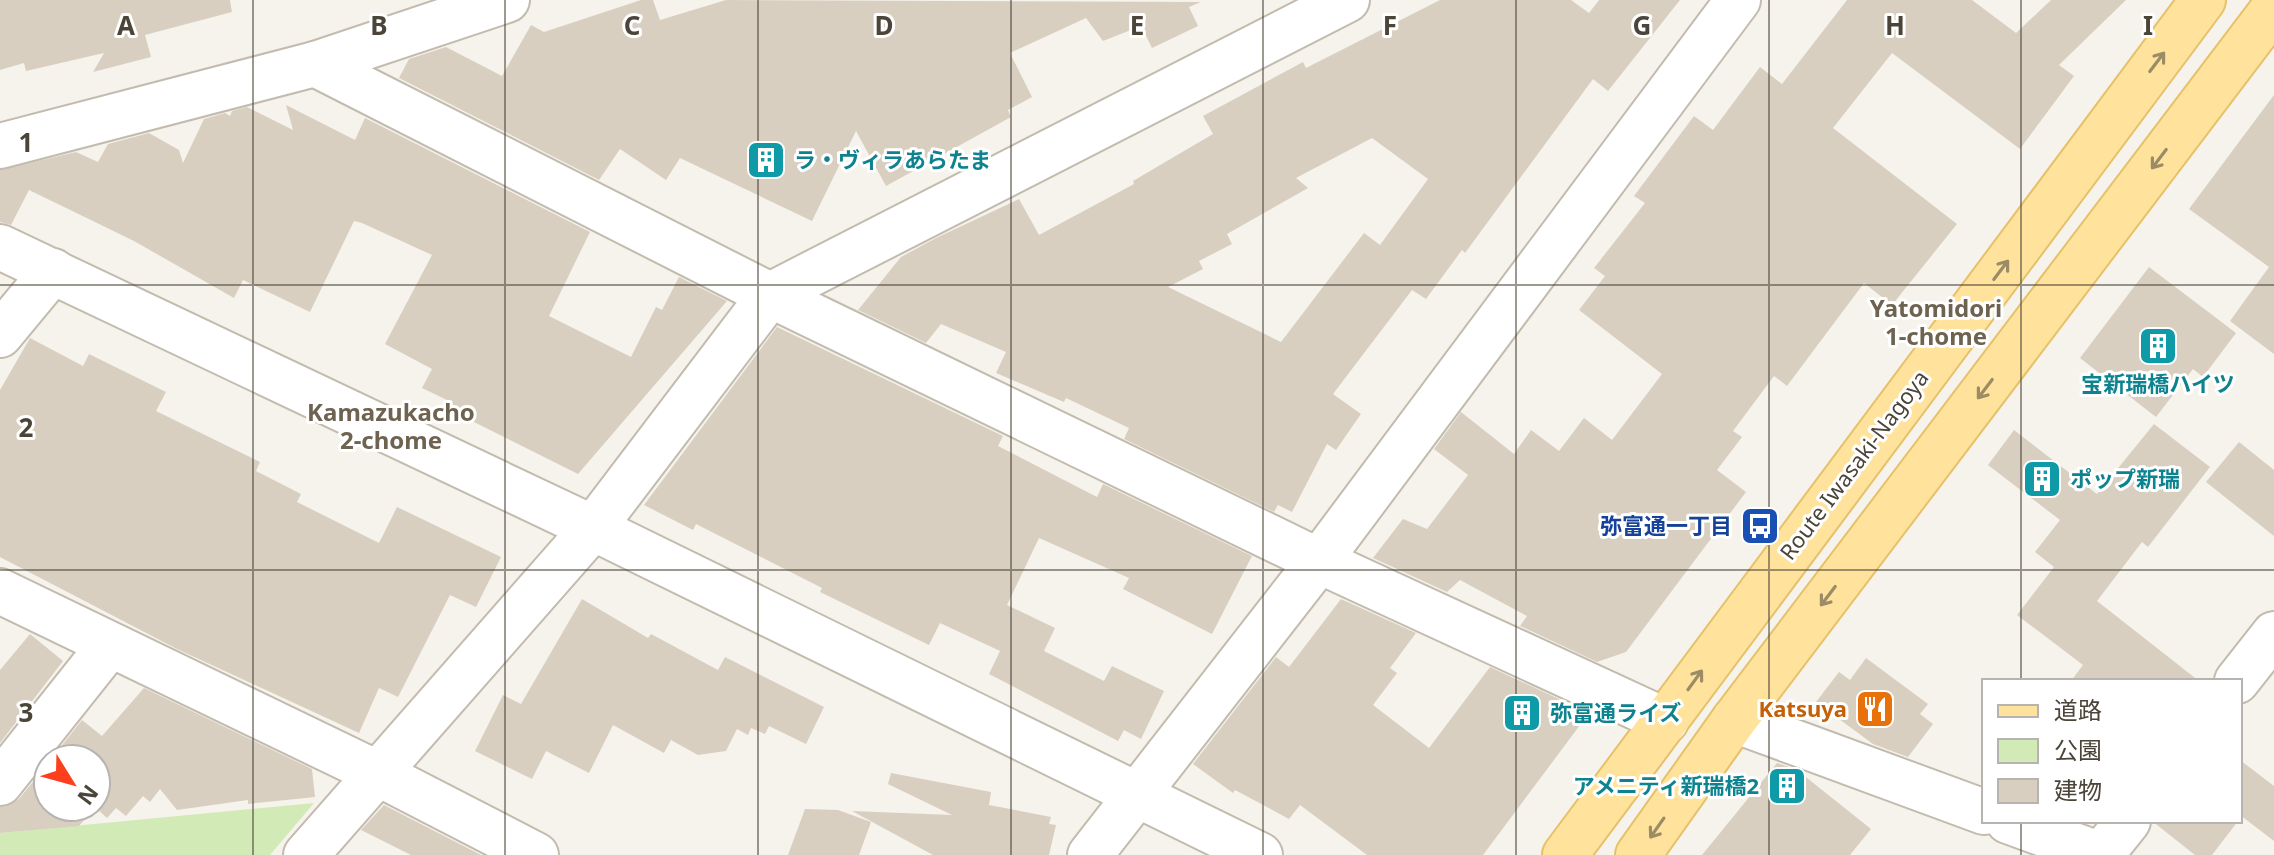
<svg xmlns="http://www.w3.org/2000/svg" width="2274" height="855" viewBox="0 0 2274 855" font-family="'Noto Sans','Noto Sans JP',sans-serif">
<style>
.green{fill:#d2eab5}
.building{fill:#d8cfc1;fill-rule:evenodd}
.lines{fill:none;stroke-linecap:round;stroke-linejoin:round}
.minor-casing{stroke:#c2bbae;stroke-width:48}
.major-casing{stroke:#e6c16a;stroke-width:48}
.minor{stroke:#fff;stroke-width:44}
.major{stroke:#ffe39c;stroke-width:44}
.oneway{stroke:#9c8c66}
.grid{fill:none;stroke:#4b4439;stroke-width:2;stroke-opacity:0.55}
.labels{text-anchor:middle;stroke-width:6;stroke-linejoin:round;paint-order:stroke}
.culture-label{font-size:22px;font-weight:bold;fill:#0d838f;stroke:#fff;text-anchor:start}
.street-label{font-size:22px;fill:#4b4439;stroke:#fff}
.transit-label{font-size:22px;font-weight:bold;fill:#164399;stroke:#fff;text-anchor:end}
.food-label{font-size:22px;font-weight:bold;fill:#c56008;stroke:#fff;text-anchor:end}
.neighbourhood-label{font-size:24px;font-weight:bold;fill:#6e6250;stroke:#fff}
.grid-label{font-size:26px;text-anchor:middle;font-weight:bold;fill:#4b4439;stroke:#fff;stroke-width:6;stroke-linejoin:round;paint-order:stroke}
</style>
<rect width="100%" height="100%" fill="#f6f3ec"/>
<polygon class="green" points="314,803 270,855 0,855 0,833"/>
<g class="building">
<polygon points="0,0 230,0 232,12 145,35 151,57 93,72 104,53 26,71 24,63 0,70"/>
<polygon points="641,0 653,0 660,20 726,0 1201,2 1189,7 1198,26 1152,48 1141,26 1103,41 1086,18 1010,53 1032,97 1008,110 1011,117 886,186 856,131 812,221 680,158 666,180 620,149 599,180 399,78 409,59 446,47 502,76 531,25 544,32"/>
<path d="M1440,0H1571L1589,13L1599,0H1680L1608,91L1593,79L1465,253L1462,250L1426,299L1412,290L1333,394L1361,414L1336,450L1327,444L1292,512L1278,505L1274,512L1124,439L1129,428L1066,398L1064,402L996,373L1006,352L941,324L926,343L858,310L901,257L936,238L1019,199L1039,235L1134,184L1133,181L1213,134L1203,116L1303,62L1306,68ZM1372,138L1428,179L1380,245L1364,233L1281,342L1168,287L1203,269L1199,261L1232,244L1227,234L1308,188L1296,178Z"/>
<polygon points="1847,0 1972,0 2016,33 2051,0 2126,0 2059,65 2074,76 2020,149 1892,53 1833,128 1957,224 1892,305 1864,283 1787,386 1774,376 1733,431 1742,437 1717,470 1746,492 1626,652 1597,662 1520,626 1527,616 1460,580 1447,592 1373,558 1403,519 1427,529 1468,475 1434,449 1461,412 1514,454 1531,430 1559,451 1584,418 1612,440 1662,374 1579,310 1605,276 1594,268 1645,203 1634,196 1694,116 1713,130 1760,67 1782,84"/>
<polygon points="2274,95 2274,354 2230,321 2269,267 2189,209"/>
<polygon points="286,105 355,140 365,118 590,232 549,316 631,357 656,307 662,310 679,277 727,301 578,474 446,408 449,401 422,388 432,369 385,344 432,255 362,223 354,221 310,312 243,280 234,298 134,241 29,190 11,225 0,222 0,170 76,152 98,162 108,144 149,133 179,150 183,163 204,119 225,113 230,116 232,111 247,107 293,130"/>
<polygon points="2149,267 2236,333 2203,377 2193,369 2156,417 2080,358"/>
<polygon points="777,327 1003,436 998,446 1097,497 1103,484 1252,556 1212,634 1123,589 1129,578 1039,538 1007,605 1055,628 1044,651 1104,681 1112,666 1164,691 1141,739 1124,730 1118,741 989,674 1000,651 940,623 929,645 820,592 822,588 696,524 693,530 644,505"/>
<polygon points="30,338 83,366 89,354 166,392 156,411 260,462 256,471 301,494 297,502 379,543 397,507 501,557 476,607 450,595 398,697 379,688 359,733 177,649 0,557 0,390"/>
<polygon points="2154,424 2210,467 2148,547 2142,542 2097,601 2199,681 2071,681 2083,665 2017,615 2054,567 2035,552 2060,520 1988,465 2014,430 2097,494"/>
<polygon points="2239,442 2274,470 2274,536 2206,482"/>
<polygon points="582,599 648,638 651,634 718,670 725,657 824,707 806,744 769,726 765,734 751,728 748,735 737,729 726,751 698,755 671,740 664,753 613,725 589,773 546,751 532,779 475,751 503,695 521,704"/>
<polygon points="1341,599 1416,633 1390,668 1397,673 1373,705 1429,748 1490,667 1589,713 1483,855 1367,855 1300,805 1289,819 1235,790 1233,793 1193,764 1276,657 1289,667"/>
<polygon points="30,634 63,661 0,743 0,670"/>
<polygon points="1866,658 1928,704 1920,714 1933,724 1908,757 1873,744 1816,702 1839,672 1850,680"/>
<polygon points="144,688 312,769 315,797 248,804 248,800 177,810 160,789 150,802 143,796 126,816 116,808 107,818 95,807 79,826 0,833 0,807 19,799 48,763 48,807 96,807 96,759 51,759 82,720 102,736"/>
<polygon points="2240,760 2274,786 2274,841 2240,815"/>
<polygon points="1777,763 1797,770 1871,829 1850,855 1702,855"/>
<polygon points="891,773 991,792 989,805 1051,817 1049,824 1056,825 1049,855 933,855 852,811 952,815 888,784"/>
<polygon points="384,805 481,855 411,855 361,830"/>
<polygon points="805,809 838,810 871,822 859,855 788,855"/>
<polygon points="2152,821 2238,821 2212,855 2195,855"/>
</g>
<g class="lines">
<g class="minor-casing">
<g id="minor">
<polyline points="315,64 770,295 1319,561 1666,721"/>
<polyline points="0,146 315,64 507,0"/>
<polyline points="0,247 593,528 1260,855"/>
<polyline points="0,335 53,271"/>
<polyline points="0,591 375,772 536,855"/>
<polyline points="2237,681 2274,634"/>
<polyline points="1734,720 1984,812"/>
<polyline points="0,783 109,646"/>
<polyline points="2008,821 2101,855"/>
<polyline points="306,855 593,528 770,295 1347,0"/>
<polyline points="1090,855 1319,561 1738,0"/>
<polyline points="2101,855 2128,821"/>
</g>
</g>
<g class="major-casing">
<g id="major">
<polyline points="1565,855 2203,0"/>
<polyline points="1638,855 1734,720 2274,8"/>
</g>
</g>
<use href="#minor" class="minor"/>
<use href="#major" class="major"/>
</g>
<defs><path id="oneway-shaft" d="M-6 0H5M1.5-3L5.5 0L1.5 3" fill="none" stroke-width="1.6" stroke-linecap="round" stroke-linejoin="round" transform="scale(2)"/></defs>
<g class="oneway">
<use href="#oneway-shaft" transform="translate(2157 62) rotate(-53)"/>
<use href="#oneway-shaft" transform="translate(2159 159) rotate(127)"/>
<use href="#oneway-shaft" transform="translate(2001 270) rotate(-53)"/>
<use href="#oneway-shaft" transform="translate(1985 389) rotate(127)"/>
<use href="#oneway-shaft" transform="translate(1828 596) rotate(127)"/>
<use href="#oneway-shaft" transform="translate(1695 680) rotate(-54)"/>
<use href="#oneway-shaft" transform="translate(1657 828) rotate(125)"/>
</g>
<path class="grid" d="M253,0V855M505,0V855M758,0V855M1011,0V855M1263,0V855M1516,0V855M1769,0V855M2021,0V681M0,285H2274M0,570H2274M2021,821V855"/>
<defs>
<g id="building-square" transform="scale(2)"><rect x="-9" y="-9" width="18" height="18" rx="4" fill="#0f9aa8" stroke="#fff"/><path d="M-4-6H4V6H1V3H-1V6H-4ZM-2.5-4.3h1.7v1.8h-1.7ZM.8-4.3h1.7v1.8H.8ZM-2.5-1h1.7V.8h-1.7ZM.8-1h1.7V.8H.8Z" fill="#fff"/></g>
<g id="bus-square" transform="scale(2)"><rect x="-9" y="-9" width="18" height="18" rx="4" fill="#1a4fb4" stroke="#fff"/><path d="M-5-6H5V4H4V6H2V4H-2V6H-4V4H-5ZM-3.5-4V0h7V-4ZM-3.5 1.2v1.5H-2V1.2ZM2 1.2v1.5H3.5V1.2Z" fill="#fff"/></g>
<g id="restaurant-square" transform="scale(2)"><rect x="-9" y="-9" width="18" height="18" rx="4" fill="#e8710a" stroke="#fff"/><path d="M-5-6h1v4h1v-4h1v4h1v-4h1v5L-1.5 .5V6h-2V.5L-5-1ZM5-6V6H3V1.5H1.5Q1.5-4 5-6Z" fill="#fff"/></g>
</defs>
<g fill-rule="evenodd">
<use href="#building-square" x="766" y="160"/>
<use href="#building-square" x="2158" y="346"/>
<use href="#building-square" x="2042" y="479"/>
<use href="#bus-square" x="1760" y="526"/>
<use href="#restaurant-square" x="1875" y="709"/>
<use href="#building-square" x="1522" y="713"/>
<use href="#building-square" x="1787" y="786"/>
</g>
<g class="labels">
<g class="culture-label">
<text x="794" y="168">ラ・ヴィラあらたま</text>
<text x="2158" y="392" text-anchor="middle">宝新瑞橋ハイツ</text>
<text x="2070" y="487">ポップ新瑞</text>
<text x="1550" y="721">弥富通ライズ</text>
<text x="1759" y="794" text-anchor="end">アメニティ新瑞橋2</text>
</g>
<g class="street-label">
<text transform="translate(1854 465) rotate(-53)" y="8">Route Iwasaki-Nagoya</text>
</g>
<g class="transit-label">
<text x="1732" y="534">弥富通一丁目</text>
</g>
<g class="food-label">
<text x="1847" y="717">Katsuya</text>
</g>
<g class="neighbourhood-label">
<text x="1936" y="317">Yatomidori<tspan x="1936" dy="28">1-chome</tspan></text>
<text x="391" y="421">Kamazukacho<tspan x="391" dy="28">2-chome</tspan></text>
</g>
</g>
<g class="grid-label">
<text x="126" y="35">A</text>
<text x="379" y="35">B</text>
<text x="632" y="35">C</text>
<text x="884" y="35">D</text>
<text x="1137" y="35">E</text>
<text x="1390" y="35">F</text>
<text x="1642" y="35">G</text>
<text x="1895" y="35">H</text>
<text x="2148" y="35">I</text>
<text x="26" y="152">1</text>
<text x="26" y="437">2</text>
<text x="26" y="722">3</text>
</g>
<rect x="1982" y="679" width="260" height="144" fill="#ffffff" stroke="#b7b4b0" stroke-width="2"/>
<rect x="1998" y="705" width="40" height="12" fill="#ffe39c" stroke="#b7b4b0" stroke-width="2"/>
<text x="2054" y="719" font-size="24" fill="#4b4439">道路</text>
<rect x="1998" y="739" width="40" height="24" fill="#d2eab5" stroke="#b7b4b0" stroke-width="2"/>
<text x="2054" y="759" font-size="24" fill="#4b4439">公園</text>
<rect x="1998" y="779" width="40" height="24" fill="#d8cfc1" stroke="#b7b4b0" stroke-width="2"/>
<text x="2054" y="799" font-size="24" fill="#4b4439">建物</text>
<g transform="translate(72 783) rotate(127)"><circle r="38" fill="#ffffff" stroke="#b7b4b0" stroke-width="2"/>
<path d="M0-6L14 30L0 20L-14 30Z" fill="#fc3f1d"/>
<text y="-12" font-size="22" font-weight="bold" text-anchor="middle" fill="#4b4439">N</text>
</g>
</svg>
